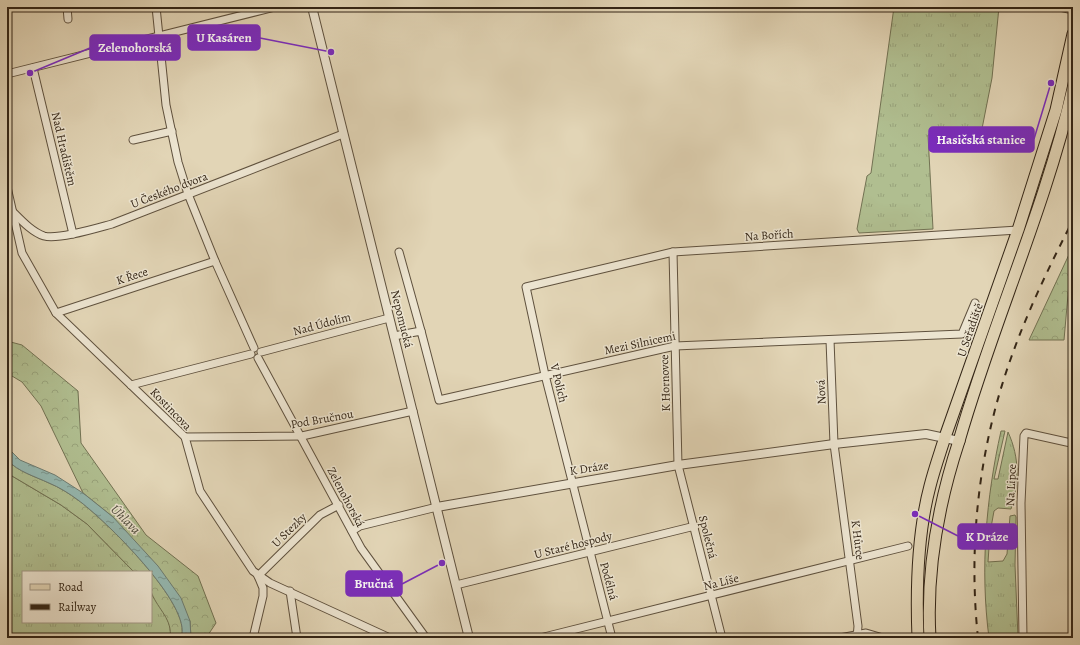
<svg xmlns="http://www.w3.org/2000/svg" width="1080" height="645" viewBox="0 0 1080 645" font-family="Alegreya,serif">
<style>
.grass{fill:url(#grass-tufts);stroke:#727253}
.forest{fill:url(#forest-crowns);stroke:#727253}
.water{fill:url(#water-ripples);stroke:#6e7d72}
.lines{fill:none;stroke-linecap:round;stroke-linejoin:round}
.minor-casing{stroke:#5f513e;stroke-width:9}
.tertiary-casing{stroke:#5f513e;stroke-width:10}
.primary-casing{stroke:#332516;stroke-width:13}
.trunk-casing{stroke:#332516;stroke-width:13}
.minor{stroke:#ece4d0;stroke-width:7}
.tertiary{stroke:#ece4d0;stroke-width:8}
.primary{stroke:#e2d5b6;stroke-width:11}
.trunk{stroke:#e2d5b6;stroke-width:11}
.rail{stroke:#332516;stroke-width:2;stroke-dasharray:7 7;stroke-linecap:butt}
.labels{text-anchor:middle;stroke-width:3;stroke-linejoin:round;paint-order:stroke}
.street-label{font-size:12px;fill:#332516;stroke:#ece4d0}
.water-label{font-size:13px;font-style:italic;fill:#4c4a3c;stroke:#ece4d0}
.leader{fill:none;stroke:#7b2cbf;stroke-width:1.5}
.callout-dot{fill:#7b2cbf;stroke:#ece4d0;stroke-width:1.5}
.callout{fill:#7b2cbf;stroke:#7b2cbf;stroke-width:1.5}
.callout-label{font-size:13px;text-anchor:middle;font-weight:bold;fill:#fff}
</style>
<defs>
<pattern id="grass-tufts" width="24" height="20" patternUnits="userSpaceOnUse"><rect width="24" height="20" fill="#b0be90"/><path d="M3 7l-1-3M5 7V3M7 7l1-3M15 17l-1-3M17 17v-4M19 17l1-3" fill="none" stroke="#98a37b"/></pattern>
<pattern id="forest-crowns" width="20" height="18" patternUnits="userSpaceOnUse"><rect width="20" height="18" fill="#b0be90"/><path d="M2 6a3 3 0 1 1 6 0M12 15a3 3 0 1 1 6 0" fill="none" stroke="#98a37b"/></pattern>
<pattern id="water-ripples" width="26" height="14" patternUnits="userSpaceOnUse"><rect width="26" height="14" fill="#95b8b0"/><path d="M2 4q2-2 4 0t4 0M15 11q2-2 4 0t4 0" fill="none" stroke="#7a958e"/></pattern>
</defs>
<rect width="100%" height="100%" fill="#e2d5b6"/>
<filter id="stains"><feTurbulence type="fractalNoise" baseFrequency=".005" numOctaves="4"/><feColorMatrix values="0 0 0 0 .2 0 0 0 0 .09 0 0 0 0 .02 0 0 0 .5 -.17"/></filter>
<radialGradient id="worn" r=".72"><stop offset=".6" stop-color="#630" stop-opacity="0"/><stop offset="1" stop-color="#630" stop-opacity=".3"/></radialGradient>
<g class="grass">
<polygon points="894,7 999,7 992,78 978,149 973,145 970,134 928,135 933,229 859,233 857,229 867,176 871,173"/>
<path d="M1001,431H1005L994,479H998L1008,432C1020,458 1019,483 1011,509L998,508L994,511L990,533L988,562L1003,561L1007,554L1010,516L1015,515L1016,517L1015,565L1018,638H989C980,569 986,498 1001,431Z"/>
<path d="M7,473L61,505L87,524L134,572H23V622H151V594C160,606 173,622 170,638H7Z"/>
</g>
<g class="forest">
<polygon points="1073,246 1073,269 1070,272 1064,340 1029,340"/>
<polygon points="7,341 22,345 78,391 81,443 146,535 198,576 216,623 206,638 191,638 190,621 113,517 83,493 41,406 22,382 7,373"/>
<path d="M7,460C19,472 34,476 49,483C59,487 70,494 78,500C103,518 194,606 181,638H170C173,620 158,609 152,594C149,589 151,578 151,572H134L87,524L61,505L7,473Z"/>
</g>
<path class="water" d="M7,447L20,460L55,475L83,493L113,517L158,566L181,598L190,621L191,638H181C194,606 103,518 78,500C70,494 59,487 49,483C34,476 19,472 7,460Z"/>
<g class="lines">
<g class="minor-casing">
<g id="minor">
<polyline points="67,7 68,19"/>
<polyline points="156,7 166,105 178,162 188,194 215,261 254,348"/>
<polyline points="1060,7 1073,10"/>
<polyline points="33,68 73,234"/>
<polyline points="7,74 275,7"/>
<polyline points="133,140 172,131"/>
<polyline points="7,187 22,253 56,313 185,437 200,491 253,571 270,583 390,638"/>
<path d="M12,211C21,220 32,232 44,236C58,240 97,228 112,224L343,134"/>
<polyline points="399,252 421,331"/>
<polyline points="673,252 678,465 722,638"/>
<polyline points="56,313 215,261"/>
<polyline points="394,336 421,331 439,400 675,346 962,334 975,303"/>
<polyline points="830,340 834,444 858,626 857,638"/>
<polyline points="261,352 389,318"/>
<polyline points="258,358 361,548 426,638"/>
<polyline points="131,385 251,354"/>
<polyline points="185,437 302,436 413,411"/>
<polyline points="352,531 360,526 437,507"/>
<polyline points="258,576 320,515 339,505"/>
<polyline points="456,585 695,526"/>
<polyline points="290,591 297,638"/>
<polyline points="253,638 263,596 263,588 258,576"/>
<polyline points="540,638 908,546"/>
<polyline points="612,638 545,375 526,287 673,252 1018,230"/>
<polyline points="840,638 866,633 883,638"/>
<polyline points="1023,638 1021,503 1024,436 1026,433 1071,443 1073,447"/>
</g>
</g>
<g class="tertiary-casing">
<g id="tertiary">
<polyline points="312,7 469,638"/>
<polyline points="437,507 678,465 834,444 926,434 959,441"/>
</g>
</g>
<g class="primary-casing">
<g id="primary">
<polyline points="945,437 1018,230 1056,110 1073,34"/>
<path d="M959,441C993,322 1045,209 1073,88"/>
</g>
</g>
<g class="trunk-casing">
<g id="trunk">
<path d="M918,638C916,588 917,535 930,486C934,470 940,453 945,437"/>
<path d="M930,638C926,570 938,505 959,441"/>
</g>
</g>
<use href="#minor" class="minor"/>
<use href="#tertiary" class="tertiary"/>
<use href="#primary" class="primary"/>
<use href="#trunk" class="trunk"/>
<path class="rail" d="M978,638C968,544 979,447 1011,358C1028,310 1050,265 1073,220"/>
</g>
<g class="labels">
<g class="street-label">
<text transform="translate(64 149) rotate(77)" y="4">Nad Hradištěm</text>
<text transform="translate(169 190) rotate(-21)" y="4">U Českého dvora</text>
<text transform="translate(769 235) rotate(-4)" y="4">Na Bořích</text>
<text transform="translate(132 276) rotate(-18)" y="4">K Řece</text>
<text transform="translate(402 319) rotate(76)" y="4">Nepomucká</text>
<text transform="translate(322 324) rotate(-15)" y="4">Nad Údolím</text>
<text transform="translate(970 330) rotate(-71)" y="4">U Seřadiště</text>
<text transform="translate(640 343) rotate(-12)" y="4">Mezi Silnicemi</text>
<text transform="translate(559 383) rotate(76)" y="4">V Polích</text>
<text transform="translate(665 383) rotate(-92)" y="4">K Hornovce</text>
<text transform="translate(821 392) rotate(-92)" y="4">Nová</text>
<text transform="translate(171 409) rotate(46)" y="4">Kostincova</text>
<text transform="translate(322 419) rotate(-10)" y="4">Pod Bručnou</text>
<text transform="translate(589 468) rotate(-9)" y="4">K Dráze</text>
<text transform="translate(1011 485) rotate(-87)" y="4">Na Lipce</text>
<text transform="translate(346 497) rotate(62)" y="4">Zelenohorská</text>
<text transform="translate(289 530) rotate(-45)" y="4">U Stezky</text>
<text transform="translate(708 537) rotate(76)" y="4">Společná</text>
<text transform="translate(858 540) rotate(83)" y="4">K Hůrce</text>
<text transform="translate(573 545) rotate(-14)" y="4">U Staré hospody</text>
<text transform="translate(609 581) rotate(75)" y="4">Podélná</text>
<text transform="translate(721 582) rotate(-14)" y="4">Na Líše</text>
</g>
<g class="water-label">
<text transform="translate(126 519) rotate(45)" y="5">Úhlava</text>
</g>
</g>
<path class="leader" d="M331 52L260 38M30 73L90 48M1051 83L1034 139M915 514L958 536M442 563L402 584"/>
<g class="callout-dot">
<circle cx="331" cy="52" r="4"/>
<circle cx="30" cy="73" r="4"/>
<circle cx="1051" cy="83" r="4"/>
<circle cx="915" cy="514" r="4"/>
<circle cx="442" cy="563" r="4"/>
</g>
<g class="callout">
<rect x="188" y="25" width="72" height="25" rx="4"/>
<rect x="90" y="35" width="90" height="25" rx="4"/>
<rect x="929" y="127" width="105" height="25" rx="4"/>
<rect x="958" y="524" width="59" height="25" rx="4"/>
<rect x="346" y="571" width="56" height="25" rx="4"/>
</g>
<g class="callout-label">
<text x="224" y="42">U Kasáren</text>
<text x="135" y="52">Zelenohorská</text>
<text x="981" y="144">Hasičská stanice</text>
<text x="987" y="541">K Dráze</text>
<text x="374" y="588">Bručná</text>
</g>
<rect width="1080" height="645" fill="none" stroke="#e2d5b6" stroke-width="24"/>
<rect x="8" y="8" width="1064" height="629" fill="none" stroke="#332516" stroke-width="2"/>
<rect x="12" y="12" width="1056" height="621" fill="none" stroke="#332516"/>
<rect x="22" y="571" width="130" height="52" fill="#ece4d0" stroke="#a29886"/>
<rect x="30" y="584" width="20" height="6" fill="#e2d5b6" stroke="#a29886"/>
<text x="58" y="591" font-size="12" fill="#332516">Road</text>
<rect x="30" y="604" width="20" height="6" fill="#332516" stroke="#a29886"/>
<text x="58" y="611" font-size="12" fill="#332516">Railway</text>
<rect width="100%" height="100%" filter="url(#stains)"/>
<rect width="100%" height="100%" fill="url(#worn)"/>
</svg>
